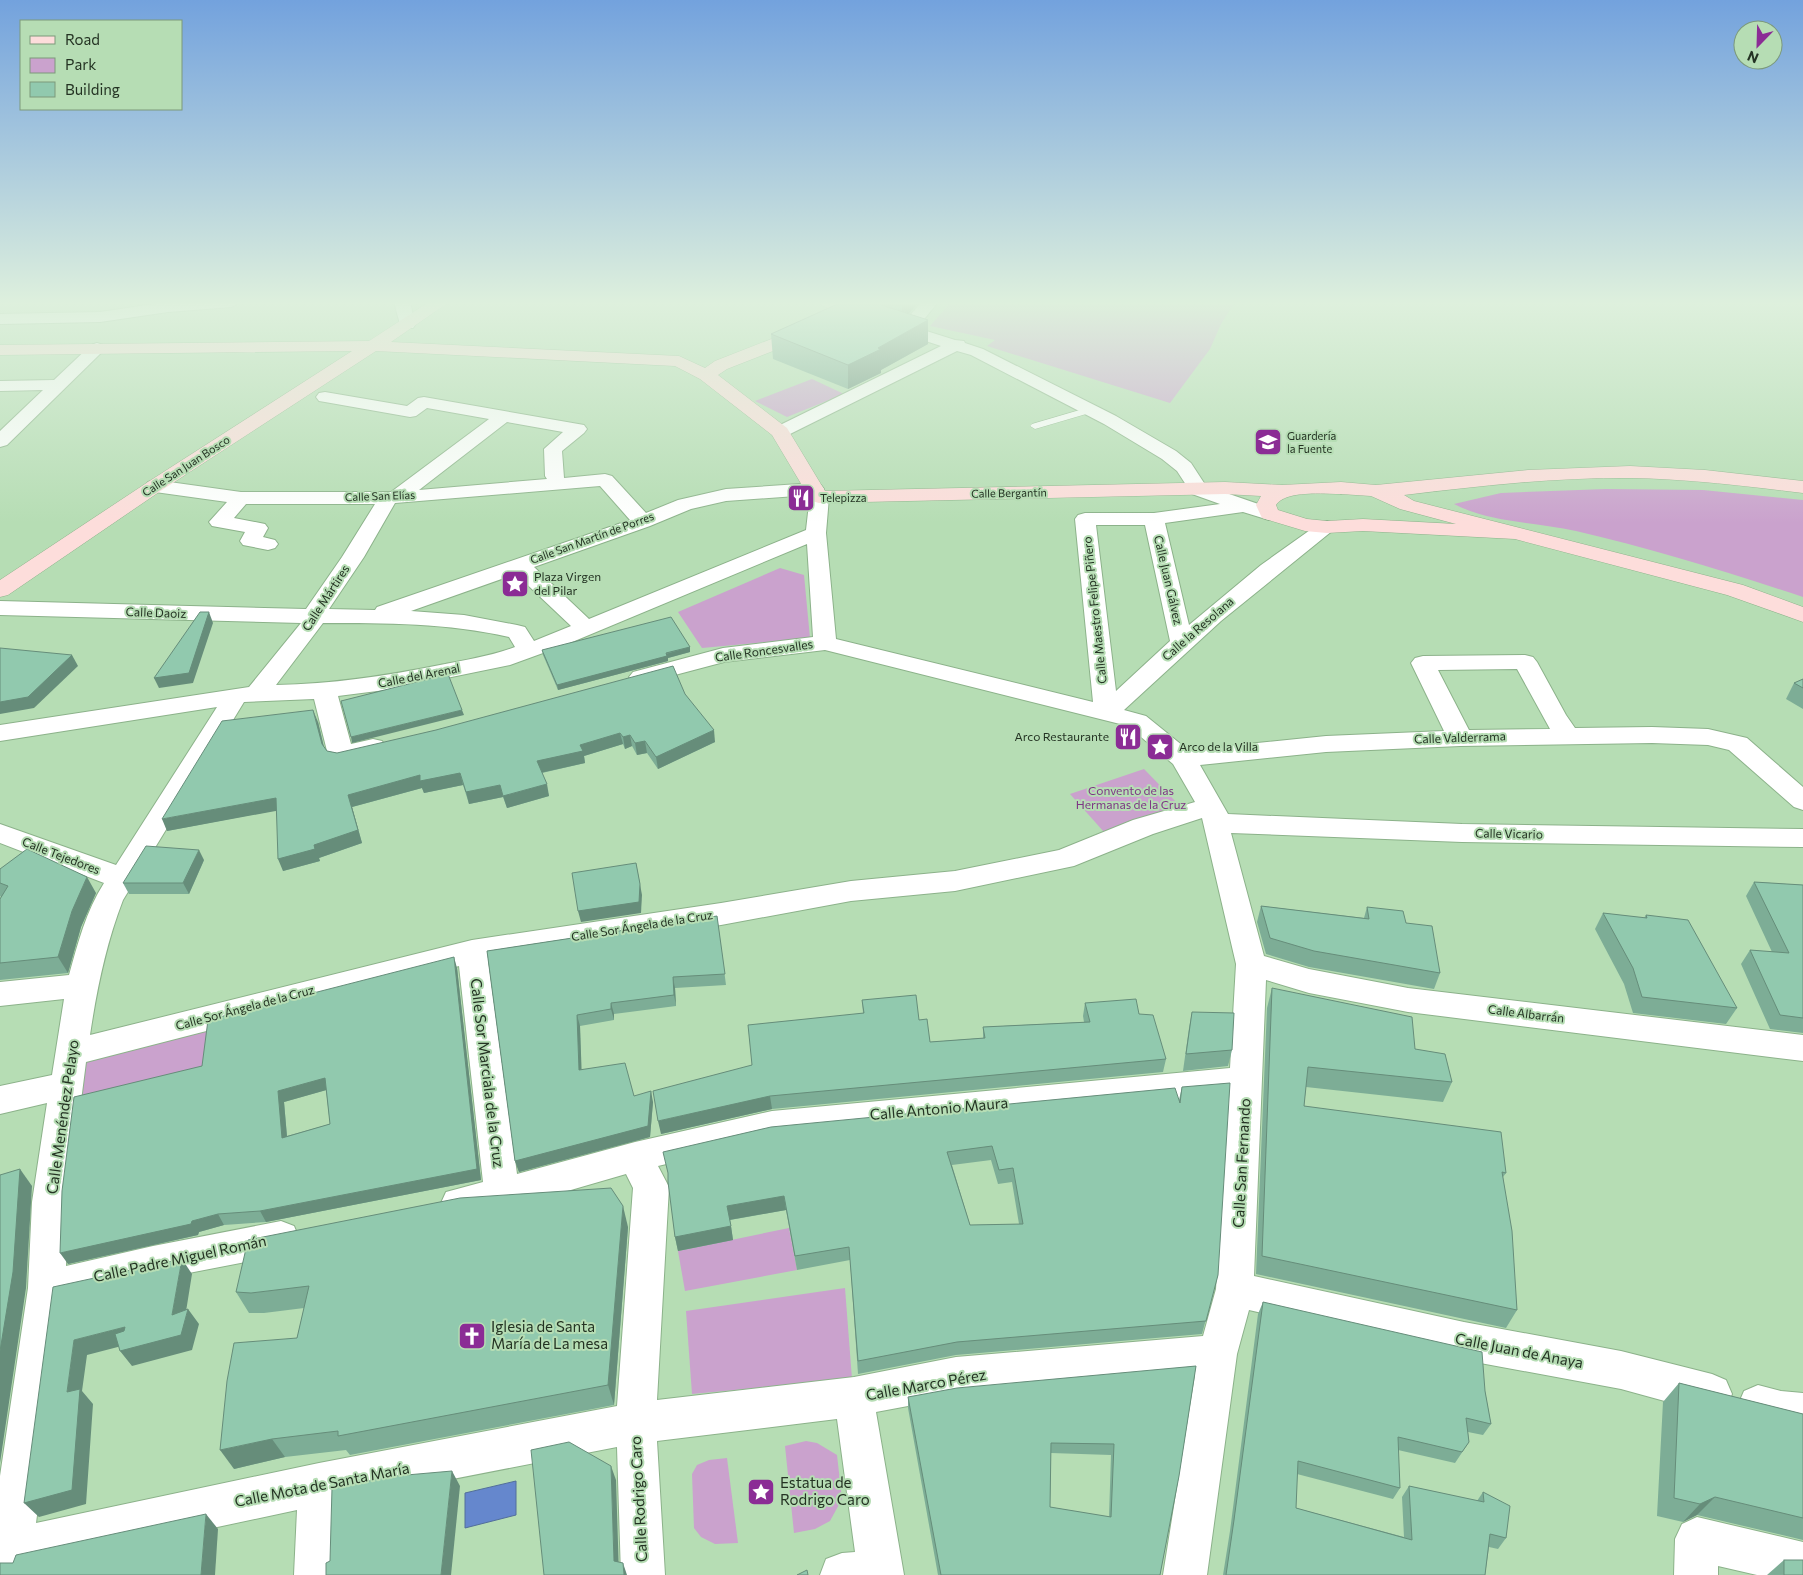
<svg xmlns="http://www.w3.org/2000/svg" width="1803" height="1575" viewBox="0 0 1803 1575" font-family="Commissioner,sans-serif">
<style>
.green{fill:#caa2cd}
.water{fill:#6587cd;stroke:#526e9a}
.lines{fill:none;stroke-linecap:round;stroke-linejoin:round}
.lane-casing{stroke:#8cb28a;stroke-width:1}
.street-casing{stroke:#8cb28a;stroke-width:2}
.secondary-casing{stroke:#8cb28a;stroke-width:1}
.lane{fill:#fff;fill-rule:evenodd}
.street{fill:#fff;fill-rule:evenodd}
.secondary{fill:#fddddb;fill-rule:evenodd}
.wall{fill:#7dad96;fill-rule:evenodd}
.shaded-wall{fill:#668d7a}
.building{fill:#91c9ae;stroke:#668d7a;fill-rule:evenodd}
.labels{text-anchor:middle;stroke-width:4;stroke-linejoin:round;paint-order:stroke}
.far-poi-label{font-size:11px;fill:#243323;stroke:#b6ddb4;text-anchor:start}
.far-street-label{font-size:11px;fill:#243323;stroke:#b6ddb4}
.poi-label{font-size:12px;fill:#243323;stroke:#b6ddb4;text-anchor:start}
.street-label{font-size:12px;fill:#243323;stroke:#b6ddb4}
.park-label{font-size:12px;fill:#7d3584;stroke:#b6ddb4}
.near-street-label{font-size:15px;fill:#243323;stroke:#b6ddb4}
.near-poi-label{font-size:15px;fill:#243323;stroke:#b6ddb4;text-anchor:start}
</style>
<rect width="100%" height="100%" fill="#b6ddb4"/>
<g class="green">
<polygon points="951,302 1235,302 1221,324 1210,349 1170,403 987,346 995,340 930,326"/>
<polygon points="812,379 844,394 787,417 755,401"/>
<path d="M1606,489L1703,490L1803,500V597C1728,572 1653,549 1576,531C1536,522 1491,523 1454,504L1501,493Z"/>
<polygon points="780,568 804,575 810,638 702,648 678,612"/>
<polygon points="1144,769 1179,805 1104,832 1070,794"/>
<polygon points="215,1023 208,1077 78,1109 83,1057"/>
<polygon points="789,1228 797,1270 685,1291 678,1251"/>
<polygon points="845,1288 852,1379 692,1394 686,1311"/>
<polygon points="806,1441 817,1443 837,1455 842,1499 830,1521 815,1529 794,1533 785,1446"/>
<polygon points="727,1458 738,1543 715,1544 701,1537 694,1528 692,1474 697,1465 709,1460"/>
</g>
<polygon class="water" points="516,1481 516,1515 465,1528 465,1493"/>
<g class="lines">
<g class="lane-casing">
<polygon id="lane" points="1090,407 1093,408 1093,412 1035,429 1030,426 1032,424"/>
</g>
<g class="street-casing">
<g id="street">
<polygon points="168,302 238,302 236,305 231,307 168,312 100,322 0,324 0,314 100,312"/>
<polygon points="394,302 410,302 415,325 413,328 401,328"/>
<path d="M922,302H938L917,328L955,340L964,341L965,343L983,349L1116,416L1176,451L1191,463L1206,486L1276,510L1279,514L1276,518L1269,520L1243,512L1165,523L1189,625L1261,565L1320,523L1327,521L1334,523L1337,527L1221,621L1124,710L1146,716L1188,750L1326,736L1444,731L1411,663L1415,658L1423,656L1525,655L1533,657L1537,662L1566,715L1575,728L1652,727L1708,729L1747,738L1803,787V810L1794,807L1729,750L1708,745L1652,743L1460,746L1326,752L1200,765L1228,814L1462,824L1803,829V847L1462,842L1231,833L1264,956L1309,969L1408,988L1803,1035V1061L1408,1012L1309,993L1266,980L1254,1276L1464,1322L1621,1351L1712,1374L1726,1380L1732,1394L1726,1408L1712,1414L1621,1389L1464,1360L1249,1310L1237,1354L1207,1575H1163L1195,1375L956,1397L876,1412L904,1575H820L826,1559L842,1553L855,1552L837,1419L657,1441L665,1575H621L617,1447L340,1501L338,1575H294L297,1510L30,1567L29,1575H0V1476L28,1288L32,1202L47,1103L0,1114V1086L52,1075L64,999L0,1006V982L69,975C78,943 86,911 104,883L0,843V824L116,865L217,707L0,741V725L249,687L301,623L0,615V601L306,609L342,557L375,504H246L234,518L265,524L268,528L263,537L275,540L278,544L275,548L268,550L243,545L240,541L245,532L212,526L209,522L227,502L155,492L148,490L145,486L148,482L155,480L241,492H391L489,419L427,408L416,416L410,417L325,402L319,401L316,397L319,393L325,392L407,406L418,398L424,397L584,425L587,429L584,433L562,451L564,478L605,474L612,476L646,513L678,500L726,489L814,483L821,485L824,489L822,492L826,493L829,497L826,533L836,639L1093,702L1075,519L1078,515L1085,513H1154L1220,504L1192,494L1177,471L1162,459L1104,424L971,355L957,351L786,436L780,437L774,436L771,432L774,428L941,346L889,329L887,326L889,323L895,321L903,323ZM507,422L563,432L544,449L545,476L547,479L419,490ZM600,486L630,520L377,607L375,610L329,609L364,557L395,503ZM810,495L806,530L589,619L534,567L650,526L691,509L726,501ZM1096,525H1145L1170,641L1116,691ZM807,544L813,637L723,648L633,672L629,677L633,682L641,684L724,662L825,650L1128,726L1173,764L1195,802L1133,820L1059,850L955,871L851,881L721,903L472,940L90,1035C97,988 106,944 123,900L244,702L314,699L328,755L332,761L341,763L382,753L386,747L382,741L373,739L351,744L338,696L393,689L510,665L565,645ZM516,574L571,626L534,641L525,627L517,625L464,615L411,611ZM323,623C386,623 448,623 509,637L515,647C491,656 466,660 440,665C385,676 332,684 276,685ZM1517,669L1550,729L1469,730L1438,670ZM1202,818L1236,964L1230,1068L772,1111L635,1142L517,1174L488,960L721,925L851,901L955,891L1074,866L1153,834ZM459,966L483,1182L446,1192L441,1203L446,1214L459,1219L502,1210L626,1174L633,1188L617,1406L319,1463L36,1523L64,1301L153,1280L281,1255L294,1250L299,1238L294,1226L281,1221L153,1246L66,1266L68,1202L86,1062ZM1228,1095L1216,1289L1203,1336L956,1357L854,1377L657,1400L669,1187L658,1166L772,1139Z"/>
<polygon points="97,343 103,345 105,348 103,351 7,445 0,447 0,431 43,390 0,391 0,381 54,380 91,345"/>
<polygon points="1758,1385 1781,1391 1803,1393 1803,1433 1781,1431 1744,1419 1738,1405 1744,1391"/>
<polygon points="1697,1517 1803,1542 1803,1575 1757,1575 1718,1566 1718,1575 1674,1575 1675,1539 1682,1524"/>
</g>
</g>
<g class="secondary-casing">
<g id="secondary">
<path d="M429,302H449L391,342L679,356L705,368L715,361L802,327H814L816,331L814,335L727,369L718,375L787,428L825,491L1225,482L1282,485L1341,482L1376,485L1528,470L1630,466L1705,470L1803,481V493C1746,486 1689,479 1632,478C1556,477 1480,486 1404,495L1414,501L1743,585L1803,607V622L1727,595L1515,539L1363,531L1327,533L1305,531L1262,518L1256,505L1261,496L1225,494L819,503L812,501L809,497L772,435L700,379L675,366L376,351L162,490L8,595L0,597V580L148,482L352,351L0,355V345L369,341ZM1341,494L1371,496L1400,509L1456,524L1363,519L1327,521L1307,519L1278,510L1276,505C1286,490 1324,494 1341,494Z"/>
<path d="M819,302C833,302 854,300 862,313L860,316H848L821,305Z"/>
</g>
</g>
<use href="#lane" class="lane"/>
<use href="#street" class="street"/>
<use href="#secondary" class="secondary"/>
</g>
<g class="wall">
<polygon points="842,302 919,302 909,314 928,344 881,370 881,373 848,389 773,359 771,334"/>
<polygon points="690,647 690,652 668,658 668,661 558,690 543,655 542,650"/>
<polygon points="1803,679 1803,709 1786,699 1794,683"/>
<polygon points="685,694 715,742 658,769 647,753 637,755 632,746 625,749 623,744 584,756 585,763 542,773 549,796 507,808 503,797 469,804 463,785 424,793 422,788 352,807 362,843 319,858 320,861 283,871 277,810 167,831 318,722 324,747 327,751 337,753"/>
<polygon points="204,860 189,894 129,894 123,883"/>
<polygon points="0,869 96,893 81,927 68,973 0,980 0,899 1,897 0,896"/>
<polygon points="1754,882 1803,885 1803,1033 1770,1029 1741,964 1750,950 1772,952 1746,896"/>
<polygon points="1261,906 1364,918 1367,907 1406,923 1440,973 1434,989 1309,967 1266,954 1257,922"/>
<polygon points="1603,913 1644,918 1646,915 1737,1008 1726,1024 1633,1013 1624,984 1595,929"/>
<polygon points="717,916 726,985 675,988 676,1006 614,1014 614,1020 580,1026 581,1070 634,1096 653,1102 650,1137 519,1172 515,1161 487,951"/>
<path d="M457,968L481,1180L266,1222L224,1225L199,1232L198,1235L68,1264L202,1066ZM326,1090L330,1124L287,1136L284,1102Z"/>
<polygon points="1272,988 1415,1049 1452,1082 1443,1102 1306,1087 1304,1106 1506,1173 1503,1177 1517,1310 1506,1328 1256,1274 1267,1008"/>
<polygon points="862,1000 919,1020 930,1042 983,1038 983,1027 1084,1022 1083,1016 1085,1003 1139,1014 1166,1059 1163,1072 772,1109 661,1134 752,1065 863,1013"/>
<polygon points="1192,1012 1232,1050 1228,1066 1183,1071 1189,1028"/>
<path d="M1182,1087L1218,1275L1202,1334L956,1355L858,1374L850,1260L797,1270L786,1210L730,1220L733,1240L678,1251L675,1237L668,1174L1179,1100ZM991,1160L998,1184L1012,1182L1019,1224L970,1225L952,1165Z"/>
<polygon points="628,1227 614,1405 350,1455 346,1450 285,1457 234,1469 297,1338 304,1308 264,1313 249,1313 236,1292"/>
<polygon points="1263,1302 1485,1391 1491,1424 1483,1435 1468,1432 1469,1442 1455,1463 1398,1450 1400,1488 1393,1499 1297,1474 1296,1508 1404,1537 1402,1497 1409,1486 1477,1501 1483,1492 1506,1538 1498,1549 1489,1547 1485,1575 1223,1575 1230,1531 1258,1314"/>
<path d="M1196,1366L1160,1575H938L908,1408V1397ZM1051,1453L1111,1455L1109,1517L1050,1507Z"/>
<polygon points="1679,1383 1803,1414 1803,1540 1697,1515 1683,1522 1657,1516 1663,1402"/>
<polygon points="1784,1560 1803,1575 1767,1575"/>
</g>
<g class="shaded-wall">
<polygon points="902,302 919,302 902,321"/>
<polygon points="928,320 928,344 881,370 881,373 848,389 848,365"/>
<polygon points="209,612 213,623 193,683 159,688 154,678"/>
<polygon points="690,647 690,652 668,658 668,661 558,690 557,685"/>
<polygon points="72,655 78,666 34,708 0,714 0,702"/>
<polygon points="313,710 318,722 326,756 322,744"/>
<polygon points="462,710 464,715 352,743 351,737"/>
<polygon points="714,730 715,742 658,769 656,757"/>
<polygon points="620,733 623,744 584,756 585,763 540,773 537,761 580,745"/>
<polygon points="630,735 632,746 625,749 623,737"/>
<polygon points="645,741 647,753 637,755 635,743"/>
<polygon points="460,773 463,785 424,793 422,788 352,807 362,843 319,858 320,861 283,871 278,859 348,795 420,775"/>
<polygon points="547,784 549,796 507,808 503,796"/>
<polygon points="500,785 503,797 469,804 466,792"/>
<polygon points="276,798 281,810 167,831 162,819"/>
<polygon points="199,850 204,860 189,894 183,883"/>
<polygon points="636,863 642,895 641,913 581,922 578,911"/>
<polygon points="87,877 96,893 81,927 68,973 58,957 72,911"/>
<polygon points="454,957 457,968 481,1180 266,1222 260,1211 477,1169"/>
<polygon points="673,977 675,988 676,1006 674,995"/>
<polygon points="611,1003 614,1014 614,1020 611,1009"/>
<polygon points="577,1015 580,1026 582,1081 579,1070"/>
<polygon points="325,1078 330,1089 284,1102 288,1149 282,1138 278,1091"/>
<polygon points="651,1091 653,1102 650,1137 519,1172 515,1161"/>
<polygon points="770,1096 772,1109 661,1134 658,1121"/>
<polygon points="20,1169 32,1186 26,1288 0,1463 0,1351"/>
<polygon points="784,1196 786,1210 729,1220 727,1206"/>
<polygon points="623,1206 628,1227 614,1405 608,1385"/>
<polygon points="218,1214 224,1225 199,1232 198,1235 68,1264 60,1253 192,1221"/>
<polygon points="731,1226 733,1240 678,1251 675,1237"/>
<polygon points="182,1259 192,1274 184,1324 188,1309 199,1324 192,1350 132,1366 120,1351 172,1315"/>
<polygon points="125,1327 137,1342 87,1355 82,1391 93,1404 86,1504 39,1517 24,1503 67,1392 74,1340"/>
<polygon points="272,1439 285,1457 234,1469 220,1450"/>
<polygon points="611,1466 616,1480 619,1575 614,1561"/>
<polygon points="452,1471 460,1486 451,1575 441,1575"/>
<polygon points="1715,1497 1697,1515 1683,1522 1700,1504"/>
<polygon points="206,1514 218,1529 215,1575 201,1575"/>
<polygon points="623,1563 627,1575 624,1575"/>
</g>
<g class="building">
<polygon points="842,302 872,302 928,320 878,348 881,349 848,365 771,334"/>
<polygon points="200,612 209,612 189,673 154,678"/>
<polygon points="671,617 690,647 666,653 667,656 557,685 542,650"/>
<polygon points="0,648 72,655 28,697 0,702"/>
<polygon points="673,666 685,694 714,730 656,757 645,741 635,743 630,735 623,737 620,733 580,745 583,751 537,761 547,784 503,796 500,785 466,792 460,773 420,781 420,775 348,795 358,830 314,845 315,849 278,859 276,798 162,819 222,721 313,710 322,744 327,751 337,753 436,730"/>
<polygon points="448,674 462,710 351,737 341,701"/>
<polygon points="1803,679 1803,688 1794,683"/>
<polygon points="146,846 199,850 183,883 123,883"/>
<polygon points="27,849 87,877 72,911 58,957 0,963 0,899 8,886 0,883 0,869"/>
<polygon points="636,863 640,884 639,902 578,911 572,873"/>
<polygon points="1754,882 1803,885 1803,1018 1780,1015 1750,950 1789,953"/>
<polygon points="1261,906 1369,919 1367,907 1403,911 1406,923 1432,926 1440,973 1314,951 1270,938"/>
<polygon points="1603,913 1647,918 1646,915 1688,920 1737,1008 1642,997 1633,968"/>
<polygon points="717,916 725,974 673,977 674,995 611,1003 611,1009 577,1015 579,1070 625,1063 634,1096 651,1091 648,1126 515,1161 487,951"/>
<path d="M454,957L477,1169L260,1211L218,1214L192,1221L191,1224L60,1253L62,1191L74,1097L202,1066L208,1020ZM325,1078L330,1124L282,1138L278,1091Z"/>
<polygon points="1272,988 1412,1017 1415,1049 1445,1054 1452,1082 1308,1067 1304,1106 1501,1132 1506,1173 1502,1172 1512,1231 1517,1310 1262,1256"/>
<polygon points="916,995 919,1020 927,1019 930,1042 985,1038 983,1027 1090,1022 1085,1003 1136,999 1139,1014 1153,1015 1166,1059 770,1096 658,1121 653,1091 752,1065 748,1025 864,1013 862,1000"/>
<polygon points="1192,1012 1234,1013 1232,1050 1186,1054"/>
<path d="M1230,1083L1218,1275L1206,1321L957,1342L858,1361L849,1247L795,1256L784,1196L727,1206L731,1226L675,1237L668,1182V1173L663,1152L771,1127L1175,1088L1180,1103L1182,1087ZM992,1146L999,1170L1013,1168L1023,1224L970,1225L947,1152Z"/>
<polygon points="20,1169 13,1272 0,1351 0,1175"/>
<polygon points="611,1188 623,1206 608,1385 338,1436 338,1431 272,1439 220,1450 227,1381 234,1343 297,1338 309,1286 251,1293 236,1292 248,1240 460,1198"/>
<polygon points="182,1259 172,1315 188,1309 181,1335 120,1351 115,1334 124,1331 125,1327 74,1340 67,1392 80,1389 72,1490 24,1503 53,1287"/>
<polygon points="1263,1302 1482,1352 1485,1391 1491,1424 1466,1418 1469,1442 1462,1452 1398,1437 1400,1488 1298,1461 1296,1508 1412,1540 1409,1486 1484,1502 1483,1492 1510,1506 1506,1538 1490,1534 1485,1575 1226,1575 1234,1520"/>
<path d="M1196,1366L1179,1476L1160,1575H941L908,1397L957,1388ZM1051,1443L1114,1444L1111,1517L1050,1507Z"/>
<polygon points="1679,1383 1803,1414 1803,1518 1715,1497 1700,1504 1674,1498"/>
<polygon points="569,1442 611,1466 614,1561 623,1563 624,1575 544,1575 531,1450"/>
<polygon points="452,1471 441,1575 326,1575 326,1563 330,1561 332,1488 395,1476"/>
<polygon points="206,1514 201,1575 0,1575 0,1563 13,1563 16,1555"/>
<rect x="1784" y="1560" width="19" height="15"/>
<polygon points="807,1570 808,1575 797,1575"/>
</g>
<linearGradient id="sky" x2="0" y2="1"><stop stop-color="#73a2dd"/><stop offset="0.58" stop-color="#def0dd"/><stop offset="1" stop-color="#def0dd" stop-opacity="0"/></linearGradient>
<rect width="1803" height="523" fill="url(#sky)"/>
<defs>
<g id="school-square" transform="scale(1.4375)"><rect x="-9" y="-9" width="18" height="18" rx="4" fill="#8b2c95" stroke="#b6ddb4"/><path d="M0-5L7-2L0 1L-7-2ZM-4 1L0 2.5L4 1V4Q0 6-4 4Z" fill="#fff"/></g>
<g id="restaurant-square" transform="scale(1.4375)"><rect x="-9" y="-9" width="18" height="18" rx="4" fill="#8b2c95" stroke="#b6ddb4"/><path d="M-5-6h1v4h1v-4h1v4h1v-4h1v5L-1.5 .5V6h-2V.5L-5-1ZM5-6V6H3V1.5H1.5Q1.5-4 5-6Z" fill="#fff"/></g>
<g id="sight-square" transform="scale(1.4375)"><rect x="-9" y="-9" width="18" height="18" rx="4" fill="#8b2c95" stroke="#b6ddb4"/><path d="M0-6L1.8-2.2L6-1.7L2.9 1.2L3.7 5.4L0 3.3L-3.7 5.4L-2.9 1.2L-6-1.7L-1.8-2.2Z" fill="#fff"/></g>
<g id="church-square" transform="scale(1.4375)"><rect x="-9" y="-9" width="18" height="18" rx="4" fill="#8b2c95" stroke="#b6ddb4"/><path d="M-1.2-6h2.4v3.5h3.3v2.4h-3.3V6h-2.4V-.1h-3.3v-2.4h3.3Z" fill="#fff"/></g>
</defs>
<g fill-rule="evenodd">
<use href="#school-square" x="1268" y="442"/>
<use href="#restaurant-square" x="801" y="498"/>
<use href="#sight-square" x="515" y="584"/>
<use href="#restaurant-square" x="1128" y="737"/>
<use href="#sight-square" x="1160" y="747"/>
<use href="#church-square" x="472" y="1336"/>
<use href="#sight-square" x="761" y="1492"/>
</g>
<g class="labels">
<g class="far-poi-label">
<text x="1287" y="440">Guardería<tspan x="1287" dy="13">la Fuente</tspan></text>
<text x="820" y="502">Telepizza</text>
</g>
<g class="far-street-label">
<text transform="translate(186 466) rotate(-33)" y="4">Calle San Juan Bosco</text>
<text transform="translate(1009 493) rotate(-1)" y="4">Calle Bergantín</text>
<text transform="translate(380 496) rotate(-2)" y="4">Calle San Elías</text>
<text transform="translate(592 538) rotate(-20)" y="4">Calle San Martín de Porres</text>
</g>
<g class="poi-label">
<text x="534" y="581">Plaza Virgen<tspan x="534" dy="14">del Pilar</tspan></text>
<text x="1109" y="741" text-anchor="end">Arco Restaurante</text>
<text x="1179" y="751">Arco de la Villa</text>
</g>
<g class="street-label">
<text transform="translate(1168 580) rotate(77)" y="4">Calle Juan Gálvez</text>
<text transform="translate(326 598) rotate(-57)" y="4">Calle Mártires</text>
<text transform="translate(1095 610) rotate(-96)" y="4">Calle Maestro Felipe Piñero</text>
<text transform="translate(156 613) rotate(2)" y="4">Calle Daoiz</text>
<text transform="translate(1198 629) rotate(-41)" y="4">Calle la Resolana</text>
<text transform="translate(764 651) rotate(-8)" y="4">Calle Roncesvalles</text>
<text transform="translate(419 676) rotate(-11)" y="4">Calle del Arenal</text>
<text transform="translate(1460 738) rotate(-2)" y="4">Calle Valderrama</text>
<text transform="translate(1509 834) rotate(1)" y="4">Calle Vicario</text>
<text transform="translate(61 856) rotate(21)" y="4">Calle Tejedores</text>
<text transform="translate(642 926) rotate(-9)" y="4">Calle Sor Ángela de la Cruz</text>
<text transform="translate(245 1008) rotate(-15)" y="4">Calle Sor Ángela de la Cruz</text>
<text transform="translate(1526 1014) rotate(7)" y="4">Calle Albarrán</text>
</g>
<g class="park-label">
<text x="1131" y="795">Convento de las<tspan x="1131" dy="14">Hermanas de la Cruz</tspan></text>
</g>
<g class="near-street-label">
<text transform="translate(487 1073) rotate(83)" y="5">Calle Sor Marciala de la Cruz</text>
<text transform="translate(939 1109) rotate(-5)" y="5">Calle Antonio Maura</text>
<text transform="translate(63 1117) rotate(-82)" y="5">Calle Menéndez Pelayo</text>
<text transform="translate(1242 1163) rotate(-87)" y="5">Calle San Fernando</text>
<text transform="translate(180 1259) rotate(-12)" y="5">Calle Padre Miguel Román</text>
<text transform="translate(1519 1351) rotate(11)" y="5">Calle Juan de Anaya</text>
<text transform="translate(926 1385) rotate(-10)" y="5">Calle Marco Pérez</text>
<text transform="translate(322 1485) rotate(-11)" y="5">Calle Mota de Santa María</text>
<text transform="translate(639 1499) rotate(-93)" y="5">Calle Rodrigo Caro</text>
</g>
<g class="near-poi-label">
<text x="491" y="1332">Iglesia de Santa<tspan x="491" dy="17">María de La mesa</tspan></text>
<text x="780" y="1488">Estatua de<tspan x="780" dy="17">Rodrigo Caro</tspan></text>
</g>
</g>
<rect x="20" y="20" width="162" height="90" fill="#b6ddb4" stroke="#7c997a"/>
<rect x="30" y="36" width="25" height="8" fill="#fddddb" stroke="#7c997a"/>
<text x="65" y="45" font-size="15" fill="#243323">Road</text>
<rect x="30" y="58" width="25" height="15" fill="#caa2cd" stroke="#7c997a"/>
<text x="65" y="70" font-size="15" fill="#243323">Park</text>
<rect x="30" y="82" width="25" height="15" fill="#91c9ae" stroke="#7c997a"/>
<text x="65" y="95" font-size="15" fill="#243323">Building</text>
<g transform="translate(1758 45) rotate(203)"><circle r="24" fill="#b6ddb4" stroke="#7c997a"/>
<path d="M0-4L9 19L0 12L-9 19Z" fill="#8b2c95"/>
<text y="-8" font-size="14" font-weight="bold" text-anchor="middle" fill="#243323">N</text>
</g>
</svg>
